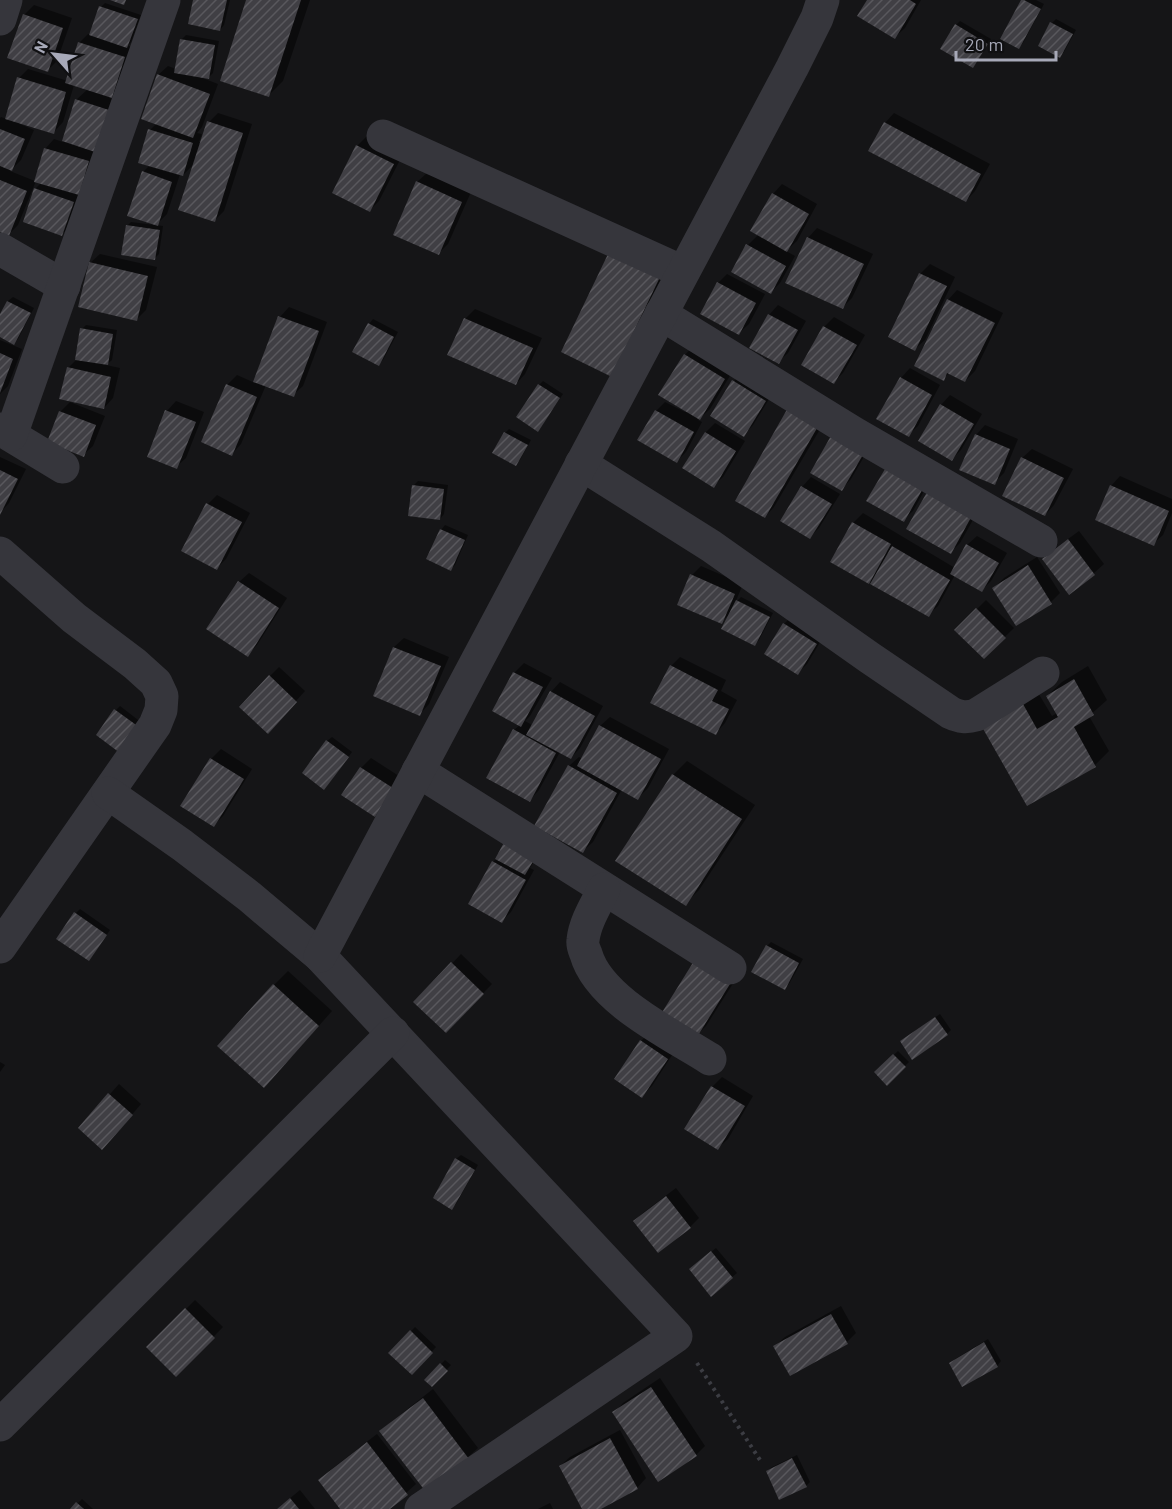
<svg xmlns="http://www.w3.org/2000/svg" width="1172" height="1509" viewBox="0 0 1172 1509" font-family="Barlow,sans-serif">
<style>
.shadow{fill:#0007;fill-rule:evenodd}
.building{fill:url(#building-hatch)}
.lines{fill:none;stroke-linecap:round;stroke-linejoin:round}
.path{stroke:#3c3d43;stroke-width:4;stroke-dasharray:3 4.5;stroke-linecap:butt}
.minor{stroke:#36363c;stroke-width:33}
</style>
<defs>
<pattern id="building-hatch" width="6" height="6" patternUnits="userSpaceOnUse" patternTransform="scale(1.5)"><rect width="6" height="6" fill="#403f44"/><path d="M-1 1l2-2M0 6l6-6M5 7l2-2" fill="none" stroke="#59585d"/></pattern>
</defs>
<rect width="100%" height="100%" fill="#151517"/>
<g class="shadow">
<polygon points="195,0 230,0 224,25 220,30"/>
<polygon points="248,0 310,0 283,81 269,95"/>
<polygon points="868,0 921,0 905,28 895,37"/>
<polygon points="1023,0 1036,0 1044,4 1023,43 1019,47"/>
<path d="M105,3L141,15L131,42L128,46L133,47L121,87L110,98L120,102L71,225L62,234L35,189L42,182L36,181L18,225L9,234L0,231V118L1,117L7,119L19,78L28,69L68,81L79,43L88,34H91L101,7ZM74,85L88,89L76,100L63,142L54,139L45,149L35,181L10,171L21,160L34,130L20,124L21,122L54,132L63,122Z"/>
<polygon points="34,5 72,18 57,61 47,71 24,15"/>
<polygon points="1056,19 1076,30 1064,52 1060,56 1052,23"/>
<polygon points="960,21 991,39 977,62 973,66 956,25"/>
<polygon points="186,35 219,41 213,73 209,77 200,76 200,77 218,84 202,127 197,133 202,134 199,142 202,143 209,122 218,113 252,124 224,211 215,220 196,162 183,175 180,174 167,214 157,224 143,172 150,165 150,130 157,123 158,75 168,66 176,69 181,40"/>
<polygon points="894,113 990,164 975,191 966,201 870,150 885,123"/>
<polygon points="367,136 403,154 379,201 370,210 357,146"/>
<polygon points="427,173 471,192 448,244 439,253 417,182"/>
<polygon points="782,184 817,204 797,241 786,251 795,256 780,283 771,292 733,271 748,245 759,234 773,194"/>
<polygon points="131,222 163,226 159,254 155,258 127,226"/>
<polygon points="817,228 873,254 852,298 843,307 808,238"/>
<polygon points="100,254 157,267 146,310 137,319 90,263"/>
<polygon points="673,262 612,375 563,351"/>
<polygon points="930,264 955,277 925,340 915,349 920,274"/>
<polygon points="727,274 765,294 749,324 739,333 718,283"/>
<polygon points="957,290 1003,313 975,371 965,381 949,373 943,379 948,300"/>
<polygon points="13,297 34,308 18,339 14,343 0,335 0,318 8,301"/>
<polygon points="778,305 806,321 788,353 778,362 769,315"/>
<polygon points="289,307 327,322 303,386 293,395 266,385 241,444 232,454 227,385 237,375 255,383 280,317"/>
<polygon points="475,309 542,338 525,374 516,384 449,354 466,318"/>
<polygon points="834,317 865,335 843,373 834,382 803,365 824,327"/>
<polygon points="373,319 398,332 383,360 378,364 369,324"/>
<polygon points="86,325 117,330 112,360 106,365 120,368 113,398 104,408 68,368 77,359 82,329"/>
<polygon points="0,340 22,349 8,386 0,394"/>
<polygon points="694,345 734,369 710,409 698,420 702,422 686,452 677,461 656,411 665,402 685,412 686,410 685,355"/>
<polygon points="910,368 940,385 918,426 908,435 901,378"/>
<polygon points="743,372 774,391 753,425 744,435 734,381"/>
<polygon points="543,381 563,394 542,425 538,430 539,385"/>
<polygon points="950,395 982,414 961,450 952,459 941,405"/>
<polygon points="176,401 204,412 186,458 176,467 167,411"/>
<polygon points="70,402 105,416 93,446 83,455 49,441 61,411"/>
<polygon points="829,414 774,507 765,517 737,500"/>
<polygon points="715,423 745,441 723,477 713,486 684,468 706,432"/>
<polygon points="985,425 1018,439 1004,473 994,483 976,435"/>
<polygon points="509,429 531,440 520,460 516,464 505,433"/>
<polygon points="872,443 851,479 842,489 812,472"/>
<polygon points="1032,449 1073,469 1054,505 1045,515 1022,458"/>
<polygon points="0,457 26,469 9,503 0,513"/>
<polygon points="933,475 913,511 903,520 868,501"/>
<polygon points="1120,476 1172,499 1172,513 1163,535 1153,544 1111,486"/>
<polygon points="811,477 840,494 819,528 810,537 802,487"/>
<polygon points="418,481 448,485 444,514 440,519 413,486"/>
<polygon points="217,495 250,513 226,559 217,568 208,504"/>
<polygon points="983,502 960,543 951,552 908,528"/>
<polygon points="863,513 955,568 967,545 977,536 1007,553 991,581 982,590 955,575 938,606 928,615 832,561 853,523"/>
<polygon points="445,525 468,535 455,565 451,569 441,530"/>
<polygon points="1079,531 1104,564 1094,573 1069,593 1053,550"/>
<polygon points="1037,557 1060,593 1051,602 994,588 1004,578"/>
<polygon points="701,566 743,584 735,603 741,597 773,613 759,640 755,644 730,614 721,622 692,575"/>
<polygon points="249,573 287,598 257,645 247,655 239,582"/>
<polygon points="986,600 1014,628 984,657 956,630"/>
<polygon points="793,615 825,634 807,664 798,673 784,624"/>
<polygon points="404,638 449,657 429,704 420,714 375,695 394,647"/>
<polygon points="680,657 726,680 721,691 737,700 725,723 716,733 671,666"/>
<polygon points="524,663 552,678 530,716 525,721 532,725 551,692 560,682 603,706 580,748 571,758 560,752 539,790 530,800 514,730 520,725 494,710 515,672"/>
<polygon points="1088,666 1107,700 1089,716 1109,751 1095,765 984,728 1037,691 1052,716 1057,713 1047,696 1062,682"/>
<polygon points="279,667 305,691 277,722 270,676"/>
<polygon points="120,706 142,723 124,747 116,710"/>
<polygon points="610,717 669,749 648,788 638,798 622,789 593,842 583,851 569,766 579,757 583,759 600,726"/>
<polygon points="332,737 352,752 328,784 327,741"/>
<polygon points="221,749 252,769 223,816 214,825 182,805 211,759"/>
<polygon points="371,758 402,778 384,806 343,795 361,768"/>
<polygon points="687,761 755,805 699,890 685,904 673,775"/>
<polygon points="541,849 530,868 534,870 511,912 502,921 493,862 497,858"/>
<polygon points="80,909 110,930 93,955 76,913"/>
<polygon points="771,942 803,959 789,984 785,988 767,946"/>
<polygon points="461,954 492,984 446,1031 416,1002"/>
<polygon points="288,971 332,1011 278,1072 274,985"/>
<polygon points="739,974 706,1026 697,1035 663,1013"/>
<polygon points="940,1014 951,1030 947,1034 902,1041"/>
<polygon points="650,1032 676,1049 652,1086 642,1096 641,1041"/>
<polygon points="898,1051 909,1062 887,1083 876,1072"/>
<polygon points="0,1062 5,1065 0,1072"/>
<polygon points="722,1077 753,1096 728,1139 718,1148 686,1129 712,1087"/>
<polygon points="119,1084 141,1104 112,1138 80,1128"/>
<polygon points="461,1155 478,1165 456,1204 452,1208 456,1159"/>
<polygon points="676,1188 699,1218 690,1227 635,1221 644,1212"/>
<polygon points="716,1248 737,1273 711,1295 695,1265"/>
<polygon points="195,1300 223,1327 176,1375 148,1347"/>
<polygon points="841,1306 856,1333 847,1342 775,1346 785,1337"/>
<polygon points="415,1327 436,1347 412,1373 390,1353"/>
<polygon points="988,1339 1001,1361 997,1366 951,1363 955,1359"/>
<polygon points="445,1360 451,1365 432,1385 426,1380"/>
<polygon points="660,1378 705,1446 696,1455 614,1413 623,1403"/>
<polygon points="433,1389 478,1448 468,1457 426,1490 381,1432 391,1422"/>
<polygon points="620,1430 646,1478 637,1488 598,1509 584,1509 560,1466 570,1457"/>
<polygon points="377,1434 416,1484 388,1509 342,1509 329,1471"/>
<polygon points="797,1455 810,1482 806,1486 767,1471 772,1467"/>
<polygon points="300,1490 315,1509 277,1509"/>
<polygon points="82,1499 93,1509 72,1509"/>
<polygon points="550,1503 553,1509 538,1509"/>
</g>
<g class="building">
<polygon points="110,0 126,0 124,5"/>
<polygon points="193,0 227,0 220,31 188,24"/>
<polygon points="246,0 301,0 269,97 220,81"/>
<polygon points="867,0 910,0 916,4 895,39 857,16"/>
<polygon points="1021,0 1024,0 1041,9 1019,49 1000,39"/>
<polygon points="99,6 138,19 127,48 89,35"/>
<polygon points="23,14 63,28 48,72 7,58"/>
<polygon points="1050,22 1073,34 1060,58 1038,46"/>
<polygon points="955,24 988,44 973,68 940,49"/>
<polygon points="180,39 215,45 209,79 174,73"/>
<polygon points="78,42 125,57 112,98 65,83"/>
<polygon points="157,74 210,94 193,138 141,119"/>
<polygon points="17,77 66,92 54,134 5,119"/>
<polygon points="75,99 112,111 98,153 62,141"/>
<polygon points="207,121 243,133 215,222 178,210"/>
<polygon points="884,122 981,174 966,202 868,151"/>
<polygon points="0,129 25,139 12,171 0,166"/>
<polygon points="148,129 193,143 183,176 138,163"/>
<polygon points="356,145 394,164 370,212 332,193"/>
<polygon points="44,148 89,161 79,195 34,182"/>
<polygon points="142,171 172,182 158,226 127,216"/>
<polygon points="0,180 27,191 9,236 0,232"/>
<polygon points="416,181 462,202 439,255 393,235"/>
<polygon points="34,188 74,202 62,236 23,222"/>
<polygon points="772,193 809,214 787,252 750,231"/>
<polygon points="126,225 160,230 155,260 121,255"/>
<polygon points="807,237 864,264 843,309 785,283"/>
<polygon points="746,244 786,266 771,294 731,272"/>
<polygon points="609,252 660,277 612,377 561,352"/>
<polygon points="89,262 148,276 137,321 78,307"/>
<polygon points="919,273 947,286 915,351 888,337"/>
<polygon points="717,282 756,303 739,335 700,314"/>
<polygon points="947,299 995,323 965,382 947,373 944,381 914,366"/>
<polygon points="7,301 31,313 14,345 0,337 0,314"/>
<polygon points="768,314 798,330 779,364 749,348"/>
<polygon points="278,316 319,331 294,397 253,382"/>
<polygon points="464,318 533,348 516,385 447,355"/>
<polygon points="368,323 394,337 379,366 352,352"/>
<polygon points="823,326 857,345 834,384 801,365"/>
<polygon points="80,328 113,334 108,365 75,360"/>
<polygon points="0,353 13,359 0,393"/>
<polygon points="684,354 725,379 700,420 658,395"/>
<polygon points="67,367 111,377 104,409 59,399"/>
<polygon points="900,377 932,395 909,437 876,419"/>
<polygon points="732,380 766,401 744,437 710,416"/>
<polygon points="226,384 257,397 232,456 201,442"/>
<polygon points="538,384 560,398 538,432 516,417"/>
<polygon points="940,404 974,424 952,461 918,441"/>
<polygon points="789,406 820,423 765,518 735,501"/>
<polygon points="165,410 196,422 177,469 147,457"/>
<polygon points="655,410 694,432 677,463 637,440"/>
<polygon points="59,411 96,425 84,457 47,442"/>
<polygon points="504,432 528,445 516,466 492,453"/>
<polygon points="705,432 736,451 714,488 682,468"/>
<polygon points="832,434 864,453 842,491 810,473"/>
<polygon points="975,434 1010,449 995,485 959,470"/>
<polygon points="1021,457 1064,478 1045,516 1002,496"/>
<polygon points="888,464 925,485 904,522 866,501"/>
<polygon points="0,470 18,479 0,515"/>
<polygon points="412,485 444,489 440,520 408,516"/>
<polygon points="1110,485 1169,511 1154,546 1095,520"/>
<polygon points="801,486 832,504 810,539 780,521"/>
<polygon points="930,487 974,512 951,554 906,529"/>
<polygon points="206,503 242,522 217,570 181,551"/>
<polygon points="852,522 891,544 869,584 830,562"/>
<polygon points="440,529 465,540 451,571 426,559"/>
<polygon points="1068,539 1095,575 1069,595 1042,559"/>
<polygon points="966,544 999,563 982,592 950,574"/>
<polygon points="892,546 950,580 929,617 870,584"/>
<polygon points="1028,565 1052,604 1016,626 992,588"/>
<polygon points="690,574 735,594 722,624 677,605"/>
<polygon points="238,581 279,608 248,657 206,629"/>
<polygon points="736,600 770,617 755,646 721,629"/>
<polygon points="976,608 1006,638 984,659 954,630"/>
<polygon points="783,623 817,644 798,675 764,654"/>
<polygon points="393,647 441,666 420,716 373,696"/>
<polygon points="670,665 718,690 712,701 729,709 716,735 650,703"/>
<polygon points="513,672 543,687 521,727 492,711"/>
<polygon points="269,675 297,702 268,734 239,707"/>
<polygon points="1074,679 1094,715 1074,727 1096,767 1027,806 982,727 1023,704 1037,729 1058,717 1046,696"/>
<polygon points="550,691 595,716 571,759 526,735"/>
<polygon points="114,709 139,727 120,753 96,735"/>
<polygon points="599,725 661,759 638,800 577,766"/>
<polygon points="513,729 556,753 530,802 486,778"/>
<polygon points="326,740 349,757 324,790 302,773"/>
<polygon points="210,758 244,779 214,827 180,806"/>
<polygon points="568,765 617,793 583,853 534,826"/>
<polygon points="360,767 393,788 375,817 341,795"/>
<polygon points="672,774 742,819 686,906 615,861"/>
<polygon points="507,837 538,853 525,875 495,859"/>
<polygon points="492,861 526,880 502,923 468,904"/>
<polygon points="74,912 107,935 89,961 56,939"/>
<polygon points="766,945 799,963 785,990 751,972"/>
<polygon points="694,961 730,984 697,1037 661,1014"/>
<polygon points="451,962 484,994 446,1033 413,1002"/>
<polygon points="273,984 319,1026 264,1088 217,1046"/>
<polygon points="935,1017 948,1035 912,1060 900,1041"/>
<polygon points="640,1040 668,1059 642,1098 614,1079"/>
<polygon points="893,1054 906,1067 887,1086 874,1072"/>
<polygon points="711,1086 745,1106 718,1150 684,1129"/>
<polygon points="108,1093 133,1115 102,1150 78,1128"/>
<polygon points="455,1158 475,1170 452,1210 433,1198"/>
<polygon points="666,1196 691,1228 658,1253 633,1221"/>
<polygon points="711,1251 733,1278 711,1297 689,1269"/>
<polygon points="185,1308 215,1338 176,1377 146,1347"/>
<polygon points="831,1314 848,1344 790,1376 773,1346"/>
<polygon points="410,1330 433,1353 412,1375 388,1353"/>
<polygon points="984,1342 998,1367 962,1387 949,1363"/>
<polygon points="440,1363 448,1371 432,1387 424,1380"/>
<polygon points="651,1387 697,1456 658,1482 612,1412"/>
<polygon points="423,1398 469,1459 426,1492 379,1431"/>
<polygon points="610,1438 638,1489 601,1509 582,1509 559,1466"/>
<polygon points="367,1442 408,1495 390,1509 340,1509 318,1480"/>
<polygon points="792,1458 807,1487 779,1500 766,1471"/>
<polygon points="290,1498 299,1509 277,1509"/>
<polygon points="76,1502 84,1509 70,1509"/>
</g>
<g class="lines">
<polyline class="path" points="697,1363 760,1460"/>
<g class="minor">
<polyline points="0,19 6,0"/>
<polyline points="383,136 683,272"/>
<polyline points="0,249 64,286"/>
<polyline points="661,314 854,433 1041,541"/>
<polyline points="0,429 63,467"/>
<polyline points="11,435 164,0"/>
<path d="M581,464L711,546L870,658L951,713C960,717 966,718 976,715L1043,673"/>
<polyline points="0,553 74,618 135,664 156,683 162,696 161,710 155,725 0,947"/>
<polyline points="418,771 730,968"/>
<polyline points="108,793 182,845 250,897 320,956 676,1336 421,1509"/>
<path d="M604,889C596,905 585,922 583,940C582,945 584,949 586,954C599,1000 671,1034 710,1059"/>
<polyline points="320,956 792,68 817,18 823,0"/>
<polyline points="0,1425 393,1033"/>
</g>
</g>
<g transform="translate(54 54) rotate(298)" stroke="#101012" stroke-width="4.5" paint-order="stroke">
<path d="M0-4.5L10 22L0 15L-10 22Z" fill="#a7a9b8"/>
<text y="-9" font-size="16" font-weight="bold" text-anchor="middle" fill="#a7a9b8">N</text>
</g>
<path d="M956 51v9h100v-9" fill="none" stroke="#a7a9b8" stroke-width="3"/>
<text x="965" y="51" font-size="18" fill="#a7a9b8" stroke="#101012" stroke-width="4.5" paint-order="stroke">20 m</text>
</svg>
